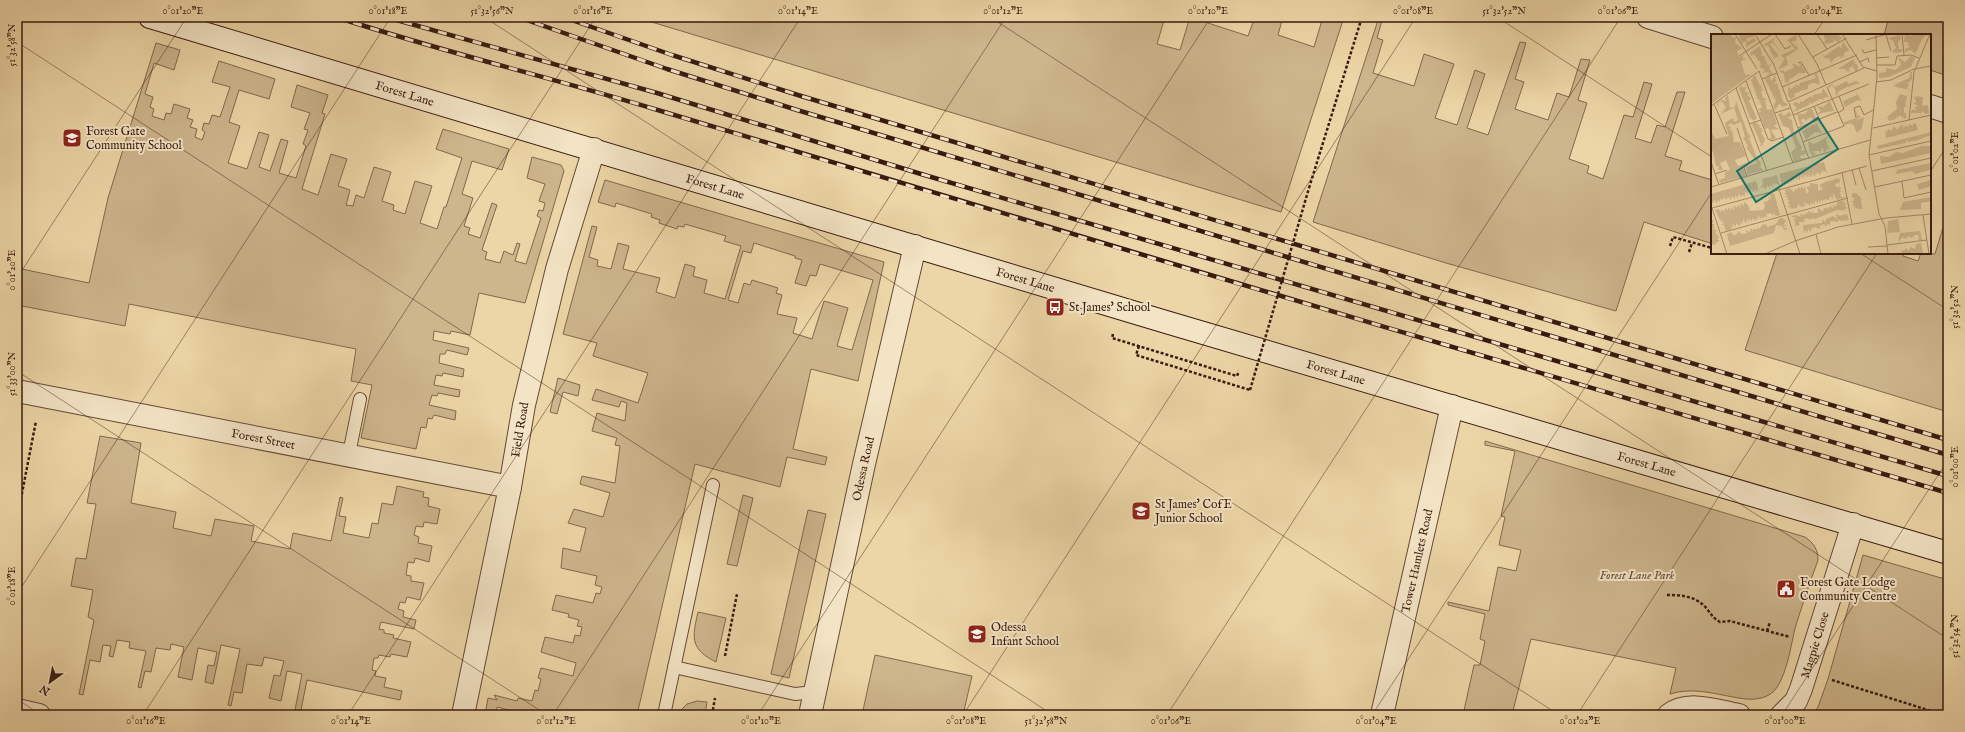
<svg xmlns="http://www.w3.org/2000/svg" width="1965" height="732" viewBox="0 0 1965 732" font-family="'IM FELL English',serif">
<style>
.green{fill:#cdb58c;stroke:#82684e;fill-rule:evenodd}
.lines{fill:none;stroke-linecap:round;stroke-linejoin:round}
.lane-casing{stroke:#654936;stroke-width:14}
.street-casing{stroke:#654936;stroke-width:24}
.secondary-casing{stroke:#381a10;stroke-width:24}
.path{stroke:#381a10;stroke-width:2.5;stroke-dasharray:3 2;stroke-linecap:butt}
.lane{stroke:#f3e4c5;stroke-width:12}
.street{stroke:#f3e4c5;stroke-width:22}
.secondary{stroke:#f3e4c5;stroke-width:22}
.rail-casing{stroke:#381a10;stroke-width:4.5}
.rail{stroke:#f3e4c5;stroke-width:3;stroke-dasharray:9;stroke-linecap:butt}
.path-bridge{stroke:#381a10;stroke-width:2.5;stroke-dasharray:3 2;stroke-linecap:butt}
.ticks{fill:none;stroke:#381a10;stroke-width:1;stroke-opacity:0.45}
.labels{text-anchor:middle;stroke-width:4;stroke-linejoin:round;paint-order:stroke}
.street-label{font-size:12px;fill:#381a10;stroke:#f3e4c5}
.poi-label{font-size:12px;fill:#381a10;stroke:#f3e4c5;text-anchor:start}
.park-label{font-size:12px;font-style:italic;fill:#654835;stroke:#f3e4c5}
.inset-road{fill:none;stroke:#a48a6a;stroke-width:1}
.view{fill:#0f766e;fill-opacity:0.15;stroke:#0f766e;stroke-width:2}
.inset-edge{fill:none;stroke:#381a10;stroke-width:2}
.neatline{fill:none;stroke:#381a10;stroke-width:1.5}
.ticks-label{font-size:10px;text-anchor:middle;fill:#381a10}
</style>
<rect width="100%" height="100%" fill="#ecd5a6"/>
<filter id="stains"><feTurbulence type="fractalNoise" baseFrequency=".005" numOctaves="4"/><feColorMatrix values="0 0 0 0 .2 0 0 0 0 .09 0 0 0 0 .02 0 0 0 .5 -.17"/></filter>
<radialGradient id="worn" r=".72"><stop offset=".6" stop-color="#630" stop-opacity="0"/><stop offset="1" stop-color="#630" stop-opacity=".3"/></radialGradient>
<g class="green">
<polygon points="635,17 1165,17 1157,44 1180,50 1190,17 1210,17 1208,23 1248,36 1255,17 1283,17 1278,35 1314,47 1323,17 1333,21 1335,17 1344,17 1281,212"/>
<polygon points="1379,17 1383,17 1377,38 1383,40 1373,73 1414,86 1424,54 1454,64 1435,118 1457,125 1475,70 1485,74 1467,128 1488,135 1520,42 1526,43 1515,79 1524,82 1515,109 1548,120 1557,93 1569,97 1581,59 1590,60 1578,100 1587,103 1569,159 1589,166 1587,173 1603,179 1624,115 1633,117 1644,82 1652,84 1635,138 1651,143 1657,125 1665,127 1677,92 1685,92 1665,156 1682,161 1679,170 1712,180 1712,238 1710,243 1644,222 1616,311 1446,263 1313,222"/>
<polygon points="1889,17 1948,17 1948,76 1930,70 1930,35 1884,35"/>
<polygon points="156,43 180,50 174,70 154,63 145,94 153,97 150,107 154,109 152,116 164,120 166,113 171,114 174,104 190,109 187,118 193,120 190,127 197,129 195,137 202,140 205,132 202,130 204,123 209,124 212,115 220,117 230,87 212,82 219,61 275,79 269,99 239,90 229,122 240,126 228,163 247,169 259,132 269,135 259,167 270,171 281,139 288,141 279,173 296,178 306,146 303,144 308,130 304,129 310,113 291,107 297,85 328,95 322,113 325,114 302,189 318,195 331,154 347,159 338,186 350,190 346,205 353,206 356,195 364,198 374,167 391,172 382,201 394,205 393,210 405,214 415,181 432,186 420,223 437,229 444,207 446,207 462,158 436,149 443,129 509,149 502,170 472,161 462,194 473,198 464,226 470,228 468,234 480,238 492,203 497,205 482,250 487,252 485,259 500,263 504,251 513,255 517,243 520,244 515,261 526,264 541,218 537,216 539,210 543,211 545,203 539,201 545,184 527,178 532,157 561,165 564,171 525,303 479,293 470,335 451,331 450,334 434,331 433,340 469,348 467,355 447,350 445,354 440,354 439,363 464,369 463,377 443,373 442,376 436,375 434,385 460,390 459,397 438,393 437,396 432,395 429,405 456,411 455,420 434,415 432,419 428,418 426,428 421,427 416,449 361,438 372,385 351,381 356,349 129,304 125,326 17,305 17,268 89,283 108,198"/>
<path d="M605,180L884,262L858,381L811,369L793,449L827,457L825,465L787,457L780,487L695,464L637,715H529L497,707L495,715H485L488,698L497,700L494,695L517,701L518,698L532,701L535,690L538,691L541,679L538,678L541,668L573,676L576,663L541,652L545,637L573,643L575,635L580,636L582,627L577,626L579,620L568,617L569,614L552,610L556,595L593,603L596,593L600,594L602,587L595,585L597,576L561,568L563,548L580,552L586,528L568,523L574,509L603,517L610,493L580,484L582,476L615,483L620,446L615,445L617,438L592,431L597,413L625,421L627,403L621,401L619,407L592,400L596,389L638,403L648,373L593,356L597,343L563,334L592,226L597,227L589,257L598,260L597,266L611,269L618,243L629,246L623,269L660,278L656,292L675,298L685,264L695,267L693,276L707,280L704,293L725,299L741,246L724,241L726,236L685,224L684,227L678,226L677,229L659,223L660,220L651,217L652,214L616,203L615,207L598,202ZM754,243L795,256V258L802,260L795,283L806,286L810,275L816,276L820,264L873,280L852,350L837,346L848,308L824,301L812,339L793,333L797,318L777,314L782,295L776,293L778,288L752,280L750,285L744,283L738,303L728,300L743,251L751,253Z"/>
<polygon points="1947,214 1948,412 1745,350 1777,253 1904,253 1903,256 1918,261 1921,253 1935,254"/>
<polygon points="558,378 580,385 578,396 563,392 557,414 550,412"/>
<polygon points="100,436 141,443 131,503 176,512 173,528 211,536 215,519 254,526 251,541 290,549 293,533 331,541 340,497 343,498 339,516 346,517 343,533 369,538 372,523 378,524 382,503 393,505 397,486 424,492 423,497 429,498 428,506 440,509 437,524 424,522 423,527 416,526 414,535 419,537 418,543 432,546 429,562 415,558 414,563 408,562 406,575 411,576 411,581 424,583 420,600 407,597 405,603 400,602 398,609 404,611 403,617 416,620 414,629 381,622 379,629 384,630 384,633 394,635 393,638 411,642 407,657 391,654 390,657 379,655 378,658 374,658 372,670 376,671 375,676 386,678 384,687 402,691 400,700 307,680 300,715 294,715 302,674 287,671 281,701 269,698 274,675 280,676 284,661 264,657 262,666 247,664 242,693 234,692 231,706 228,705 240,649 221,645 213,684 205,682 208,665 214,666 217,652 198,648 192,680 178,677 184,647 171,644 170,650 156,648 151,672 145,671 141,688 138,687 146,651 129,648 130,642 117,640 113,657 109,656 111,646 103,645 100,662 90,660 83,695 79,694 94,620 88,617 93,590 71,586 76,558 86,559 96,504 87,503"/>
<path d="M1485,441L1805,537C1814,543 1818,550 1818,560C1810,582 1803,603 1796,625C1791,643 1787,677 1774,691C1767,698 1756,700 1746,699C1720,696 1696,686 1670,694L1676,668L1531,639L1512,715H1463L1474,665H1480L1485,641L1480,639L1485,614L1448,605V602L1489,611L1498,567L1516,571L1521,550L1499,545L1505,517L1501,516L1515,451L1485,445Z"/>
<polygon points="743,495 753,498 737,566 727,564"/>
<polygon points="808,510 826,514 789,678 771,674"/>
<polygon points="1863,555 1948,580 1948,715 1813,715 1818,707 1828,679"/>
<path d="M698,612L726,618L716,662C690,649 692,638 698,612Z"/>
<polygon points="875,655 972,676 963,715 862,715"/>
<polygon points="697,701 707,702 705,715 676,715 687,704"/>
</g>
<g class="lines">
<g class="lane-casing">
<g id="lane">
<polyline points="349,454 360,399"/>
<polyline points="674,667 795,694 815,692"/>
<polyline points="664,715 713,485"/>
</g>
</g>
<g class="street-casing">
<g id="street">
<polyline points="1648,17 1712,37"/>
<polyline points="1930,106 1948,112"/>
<path id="s1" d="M17,391L510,487"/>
<polyline points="17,710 39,715"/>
<path id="s2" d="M463,715L510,487L524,405L557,269L594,149"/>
<path id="s3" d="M810,715L864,464L915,246"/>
<path id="s4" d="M1382,715L1452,406"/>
<path d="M1669,715C1688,700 1717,711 1739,715"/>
<path id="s5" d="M1782,715L1796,701L1801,689L1853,524"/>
</g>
</g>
<g class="secondary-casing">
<g id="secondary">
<path id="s6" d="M150,17L1166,322L1948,553"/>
</g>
</g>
<g class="path">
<polyline points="1309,188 1362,17"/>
<polyline points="1670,246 1673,237 1712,248"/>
<polyline points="1689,252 1692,243"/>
<polyline points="1113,334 1112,338 1237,376 1239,371"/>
<polyline points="1139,346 1136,355 1250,390"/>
<polyline points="17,519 36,421"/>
<path d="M1667,595C1681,595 1697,596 1707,609C1711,614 1713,618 1720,622L1730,621L1790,637"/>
<polyline points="1767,631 1770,622"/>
<polyline points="725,656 737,594"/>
<polyline points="1832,680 1944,715"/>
<polyline points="712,715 715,698"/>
</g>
<use href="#lane" class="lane"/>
<use href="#street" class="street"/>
<use href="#secondary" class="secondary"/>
<g class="rail-casing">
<g id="rail">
<path d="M336,17C443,52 553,78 661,111C1089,241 1519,366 1948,493"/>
<polyline points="386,17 657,93 921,174 1948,476"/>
<polyline points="518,17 667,69 797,110 1948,455"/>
<polyline points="563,17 672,55 801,96 1948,440"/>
</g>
</g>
<use href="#rail" class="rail"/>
<polyline class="path-bridge" points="1250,390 1309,188"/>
</g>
<path class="ticks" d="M484,17L1559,715M990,17L1948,639M1497,17L1712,157M1814,35L1826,17M17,42L1053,715M1930,172L1948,144M1860,253L1948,310M17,278L187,17M17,371L547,715M17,594L391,17M17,699L41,715M143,715L596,17M348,715L801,17M553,715L1006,17M758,715L1211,17M963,715L1416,17M1167,715L1621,17M1372,715L1712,192M1577,715L1877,253M1782,715L1948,460"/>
<defs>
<g id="school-square" transform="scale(1)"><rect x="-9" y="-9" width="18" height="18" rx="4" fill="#8f2418" stroke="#f3e4c5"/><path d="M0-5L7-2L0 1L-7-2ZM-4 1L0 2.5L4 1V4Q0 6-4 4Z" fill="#fff"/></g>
<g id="bus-square" transform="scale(1)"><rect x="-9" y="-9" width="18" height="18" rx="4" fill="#8f2418" stroke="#f3e4c5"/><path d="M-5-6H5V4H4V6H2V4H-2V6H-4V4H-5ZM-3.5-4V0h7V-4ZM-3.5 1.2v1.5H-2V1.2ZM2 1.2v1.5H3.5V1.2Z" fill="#fff"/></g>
<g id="civic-square" transform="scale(1)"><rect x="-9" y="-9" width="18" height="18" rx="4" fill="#8f2418" stroke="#f3e4c5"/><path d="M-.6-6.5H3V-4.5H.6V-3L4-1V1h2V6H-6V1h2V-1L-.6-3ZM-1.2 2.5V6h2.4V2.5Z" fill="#fff"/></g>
</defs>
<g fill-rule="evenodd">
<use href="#school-square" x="72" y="138"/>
<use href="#bus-square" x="1055" y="307"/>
<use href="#school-square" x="1141" y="511"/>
<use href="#civic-square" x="1786" y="589"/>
<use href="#school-square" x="977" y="634"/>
</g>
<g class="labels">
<g class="street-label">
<text dy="4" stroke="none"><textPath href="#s6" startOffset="266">Forest Lane</textPath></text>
<text dy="4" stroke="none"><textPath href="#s6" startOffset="590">Forest Lane</textPath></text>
<text dy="4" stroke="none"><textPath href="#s6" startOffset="914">Forest Lane</textPath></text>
<text dy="4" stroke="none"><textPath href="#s6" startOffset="1238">Forest Lane</textPath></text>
<text dy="4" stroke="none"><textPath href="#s2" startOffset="291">Field Road</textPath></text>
<text dy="4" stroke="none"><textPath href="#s1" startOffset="251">Forest Street</textPath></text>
<text dy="4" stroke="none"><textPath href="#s6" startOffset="1562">Forest Lane</textPath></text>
<text dy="4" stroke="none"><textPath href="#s3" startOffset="252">Odessa Road</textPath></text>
<text dy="4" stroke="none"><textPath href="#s4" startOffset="158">Tower Hamlets Road</textPath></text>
<text dy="4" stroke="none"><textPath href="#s5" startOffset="79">Magpie Close</textPath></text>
</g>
<g class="poi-label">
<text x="86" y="135">Forest Gate<tspan x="86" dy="14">Community School</tspan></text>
<text x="1069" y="311">St James' School</text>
<text x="1155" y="508">St James' CofE<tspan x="1155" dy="14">Junior School</tspan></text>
<text x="1800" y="586">Forest Gate Lodge<tspan x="1800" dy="14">Community Centre</tspan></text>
<text x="991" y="631">Odessa<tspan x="991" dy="14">Infant School</tspan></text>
</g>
<g class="park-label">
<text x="1637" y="579">Forest Lane Park</text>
</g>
</g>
<g transform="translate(1711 34)">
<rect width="220" height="220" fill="#ecd5a6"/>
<path d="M0,0H19L22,4L25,3L24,9L31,14L26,17L28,23L33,21L31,24L36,25L30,27L34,41L41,40L0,70ZM29,0H43L44,2L35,5L37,8L43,4L45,7L35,13V7L31,9L28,4ZM86,0L81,4L86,1L85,7L80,8L88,14L75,23L77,31L67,36L74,24H72L70,21L84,15L76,6ZM112,0H126L131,4L127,8L122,5L123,8L115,10L113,8L116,5L114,6ZM194,0L201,2L202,0H217L211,5L206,17L204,18L205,21L200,16L194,18V15L198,13L197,8H193ZM189,1L190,5L187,8L188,15H191V18L183,19L181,17L185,14L182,7L177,4ZM65,3L62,7L71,20L61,8L59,10L68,22L61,25L64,21L62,22L57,11L55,12L52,11ZM132,8L138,16L133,19V24L131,21L130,25L129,22L124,24L120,29L118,24L115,25L110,20L114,22L128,12L130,15ZM49,12L51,22H53L57,32L61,30L58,34L62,40L55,42L59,38L51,39L54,36L48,33L50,30L43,20L40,22L39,19ZM200,22L204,24L200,33L178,43L168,44V39L175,38V34L184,36L190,31L187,23L194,28ZM141,26H144L142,28H145L143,30H146L147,36L144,37L142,32L138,34L139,39L137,36L136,38L134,35H127ZM90,29L92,33L90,35L93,34L95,39H88L80,45L79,43L78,48L74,49L73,40L68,37L72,36L74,38L84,33L81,31L83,30L89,33ZM200,38H201V45L196,50L199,51L195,54L199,56L181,52L185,51L182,49L185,50L198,44ZM106,39L109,50L101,49L97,51V55L88,57L89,60L88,58L83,60L84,63L80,65L77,62V52L80,55L83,52L85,54L84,50L88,52L89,49L105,44L103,40ZM44,41L49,52L51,51L50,55H53L50,57L52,64L56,65L54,66L56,76L61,75L66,90L63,92L68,95L60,96L65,104L61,106L58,105L60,103L59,98L57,94L54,95L48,79L50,77L47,76L51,73L49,68L46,69L50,66H47L40,46ZM64,41L65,47L62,51L66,49L72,67L77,71L71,73L69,69L64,76L62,72L65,67L54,45L58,43L61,47ZM136,47L137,50L145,47L149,49L139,52V55L138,52L128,57L126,61L122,63L125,61L124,55L121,51L118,54L117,52L121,50L124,53ZM35,51L34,58L39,59L36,61L40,64L38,67L46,84L43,87L39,84L28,54L31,52L33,54ZM112,54L118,63L112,64L113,67L109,64L110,67L109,65L100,70L99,68L98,71L82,78L86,74L82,70L85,68L89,70V67L91,68L100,62L102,64V61L111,59ZM145,58L151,67L147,66L134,73L132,67L146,61ZM189,60L196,62L194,72L197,73H193V78L196,82L194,85L188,81L187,85L185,82V85L178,87L176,83L186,75L185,68ZM17,61L19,74L24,73L25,67L37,100H40L37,101L40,102L38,104L46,124L50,129L49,133L53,136L36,141L35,133L46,129L35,113L37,112L32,104L34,103L30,88L22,91L21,89L16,91L20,93L18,97L21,96L23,108H29L35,122L24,126L27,132L37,128L32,133L35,142L9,149L8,146L14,144V138L19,136L15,126L9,129L12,136H7L8,132H5L2,117L0,118V97L4,105L18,102L14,89L22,84L23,88L27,86L23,74L10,80L15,73L10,67L7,69L8,73L6,71V69L10,66L15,67L14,64ZM202,62L212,63L211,72L217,71L218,80H215L211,77V79H200L201,76H206L203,74L207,72L202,69L206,68L203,64L206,63ZM119,67L123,77L114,78L108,80L109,83L107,79L110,77L106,72L112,73ZM98,75H101L105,85L102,86L100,83L94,87L93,84L90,86L92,90L89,91L86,80H94ZM144,75L147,82H150L144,87L153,83L151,94L146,99L142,90H138L142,88L134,91L131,85L133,88L146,84ZM78,78L81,81L77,84L81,86L83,98L87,97L85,102L91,114L90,117L94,116L95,120L89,122V124H97L83,128L80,118L85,114L78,94L72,92L67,80L70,79L73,82ZM46,88L47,91L50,90L48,93L52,95L49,96L52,97L50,99L54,105L52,111L48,113L50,110L41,90ZM105,88L111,99L104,98L95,106L91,97L95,95L94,92L97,95L98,92L99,94L102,90L104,92ZM202,89L205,90L207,96L175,104L174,96L176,98L177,95L181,97L182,92L187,96L188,91L189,95L190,90L193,95L192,90L194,94V91L197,93L198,90L202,92ZM220,98V102L214,103L213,100L214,103L207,106L197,108L196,106L194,109L167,115L166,112ZM118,102L115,106L119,117L117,114L113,119L112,114L110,115V120L108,115L109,117H102L105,121L101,122L99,117V123L97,107L103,110ZM211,112H220V119L170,130L169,122L178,123L185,118L192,119ZM113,128L116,139L112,136V140L110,136V141L106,138V142V139L103,143L102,139L100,144L98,140L97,144L95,140V145L94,140L93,144L91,140L92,146L89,140V147L86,142V147L84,144L82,148L81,145L80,149L77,144L78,150L74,147V151L72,148L71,152L68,140ZM220,129L219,136L204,140L201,137L185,140L186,136ZM66,141L69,152L64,149V151L61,149L63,154L59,151V155L56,150V156L55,153L54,156L53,153L49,154L52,150L51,145ZM128,144L129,148L124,150L125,153L130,152L127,153L130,154L129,157H133L129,158L130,163H135L126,166L122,159V165L119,162L118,166L114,165L115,168L113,165L112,168L110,165V169L107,166V170L104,166V171L102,167V171L100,168L99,172L96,169V172L93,167L94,172L90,173L88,169L90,175L87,169L86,174L78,175L82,174L77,173L80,170H77L78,166H75L78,164L74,163L77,161L73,160L75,158L73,156L79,154L83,159L84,154L86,157L87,153L90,155V152L93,155V151L96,160L98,157L95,153L99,152V149L107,150V157L112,155L108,151L117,147L119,149L118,147ZM220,146V152L208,156L206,150ZM45,147L49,158L47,154L46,158L43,155V159L40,155L39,160L37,156V161L34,157V162L30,161V163L27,159V164L24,161V165L21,162L20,166L18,162L19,166L17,163L15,167L14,163L11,166L9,164V169L7,165L6,170L4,166L2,169L0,167V160ZM63,159L69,181L65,182L62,178V182L60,179L55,180L56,184L54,182L52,185L50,182V186L47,181V187L46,184L44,187L41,184V188L38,184V189L36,184L35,190L32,185V191L31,187L29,192L28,188V192L25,189V193L22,190V194L20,190L21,195L15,197L13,191H10L14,188H9L12,186H9L4,176L8,175L10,179V175L13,178L14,174L17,176V173L20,176L21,172L23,177V171L26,174L27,170L29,174L30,169L33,172V168L37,171L39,177L52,176L54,173L51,163L53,168H56L54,162L56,167L58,166L57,162L60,166L59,160ZM142,159H145L150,164L151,175L142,174L145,173L141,171L144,170L141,168L144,164L140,165L144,164L140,163ZM220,163V167L210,169V175L189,176L192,168ZM135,166L131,168L136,169L133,170L136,171L133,172L137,174L132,176L137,177L126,176L104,185L100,184L101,186L94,184L93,188H88L89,191L84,192V188H82L85,186H81L86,184L80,183L84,181L82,180L90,183L89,179L93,182L92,179L94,181L95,178L96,180L98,177L101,179V176L102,179H107V174L112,178L113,174L117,175L116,172L118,175L119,171L122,175V170L124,173L125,170L127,171L126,168ZM128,180V182L136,180L138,186L129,187L127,185V188L120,187L118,192L117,189L115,193L113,190L109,192V195L104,193L100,195V198L97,195V199L95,195L96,199L94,196L93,200L92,191L111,189L112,185L114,189L115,185L122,182L126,185L125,181ZM73,183L71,184L75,187L72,191H76L72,193L77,195L73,196L71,192L65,191L63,199L19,212L16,200L20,198L23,202L29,197L30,200L36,199L35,196L39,198L40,194L42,197V195H46V193L48,195L51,191L55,190L56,193L65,190L68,185ZM0,185L3,187L1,190H4L2,193H5L1,195L6,196L3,198L6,197L4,199H7L5,200L8,203L6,206H9L4,210L6,218L4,211L0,210ZM187,185L189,198L176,199L177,187ZM209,197L211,206H208L207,201H203L204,204L202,202L201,204L197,202V205L196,202L195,205L192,203L187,208L189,199ZM210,209L212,220H191L190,215L191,217L196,214L197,217L200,213L204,215L205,210Z" fill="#cdb58c"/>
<path class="inset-road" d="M24,0L46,35M64,0L74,15L80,12M87,0L106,30L115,51M106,0L116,15M131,0L152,33L166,37M165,0L166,43L158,121L168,180L174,192M191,0L193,21M175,1L180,17M45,2L63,31L77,68L153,34M155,6L176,0M151,15L153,19L165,16M28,22L61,0M102,23L136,4M165,24L178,23M149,28L157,24L158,28M87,29L90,28L98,41M166,31H184L186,22L200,21L208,24M51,45L66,39M35,47L57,105L61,107L72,103M165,48L180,46L203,35L220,32M71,53L146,21M25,54L56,137M121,65L158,50M78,69L98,125M3,70L16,100M0,72L48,37L82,129M103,72L110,90M64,79L79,74M127,79L133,75L128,62M82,81L121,65M145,84L143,74L149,72L153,81L162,76M198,86L203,38L219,0M38,90L50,86M26,94L38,129L33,133L36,143M87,94L126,78M162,94L220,81M92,108L133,92L116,53M158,121L220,107M0,128L8,151M148,134L155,156M141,136L145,151M161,137L220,124M131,138L141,190M4,140L16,136M191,147L193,164L220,158M0,153L159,106M164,153L220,141M68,155L89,220M1,174L156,132M1,174L16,220M212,181L218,220M174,192L177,220M10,199L137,164M105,200L110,220M176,211L216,206M157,213L176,212M54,220L84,207L127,193L175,184L220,180"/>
<path class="view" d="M107,84L127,115L45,168L26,137Z"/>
<rect width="220" height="220" class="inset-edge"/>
</g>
<rect width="1965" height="732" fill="none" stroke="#ecd5a6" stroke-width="44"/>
<g transform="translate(50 682) rotate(213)" stroke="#f3e4c5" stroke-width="3" paint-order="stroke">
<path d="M0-3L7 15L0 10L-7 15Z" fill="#381a10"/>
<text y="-6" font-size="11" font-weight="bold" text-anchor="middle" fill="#381a10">N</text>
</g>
<rect x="22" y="22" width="1921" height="688" class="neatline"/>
<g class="ticks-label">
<text x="183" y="14">0°01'20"E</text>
<text x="388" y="14">0°01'18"E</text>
<text x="492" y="14">51°32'56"N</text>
<text x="593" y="14">0°01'16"E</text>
<text x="798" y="14">0°01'14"E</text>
<text x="1003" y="14">0°01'12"E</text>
<text x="1208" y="14">0°01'10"E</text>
<text x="1413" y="14">0°01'08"E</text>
<text x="1504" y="14">51°32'52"N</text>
<text x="1618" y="14">0°01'06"E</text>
<text x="1822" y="14">0°01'04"E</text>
<text transform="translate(11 45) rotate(-90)" y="4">51°32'58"N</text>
<text transform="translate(1954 152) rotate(-90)" y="4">0°01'02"E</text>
<text transform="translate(11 270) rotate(-90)" y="4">0°01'20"E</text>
<text transform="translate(1954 307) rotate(-90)" y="4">51°32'52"N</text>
<text transform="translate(11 374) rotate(-90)" y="4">51°33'00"N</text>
<text transform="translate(1954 467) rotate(-90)" y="4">0°01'00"E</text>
<text transform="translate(11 586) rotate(-90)" y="4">0°01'18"E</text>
<text transform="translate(1954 636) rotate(-90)" y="4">51°32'54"N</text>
<text x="146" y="724">0°01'16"E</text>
<text x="351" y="724">0°01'14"E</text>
<text x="556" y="724">0°01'12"E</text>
<text x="761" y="724">0°01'10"E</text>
<text x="966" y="724">0°01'08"E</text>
<text x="1046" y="724">51°32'58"N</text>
<text x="1171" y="724">0°01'06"E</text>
<text x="1376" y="724">0°01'04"E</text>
<text x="1580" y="724">0°01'02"E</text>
<text x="1785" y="724">0°01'00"E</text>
</g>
<rect width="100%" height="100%" filter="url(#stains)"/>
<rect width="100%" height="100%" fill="url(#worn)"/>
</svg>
